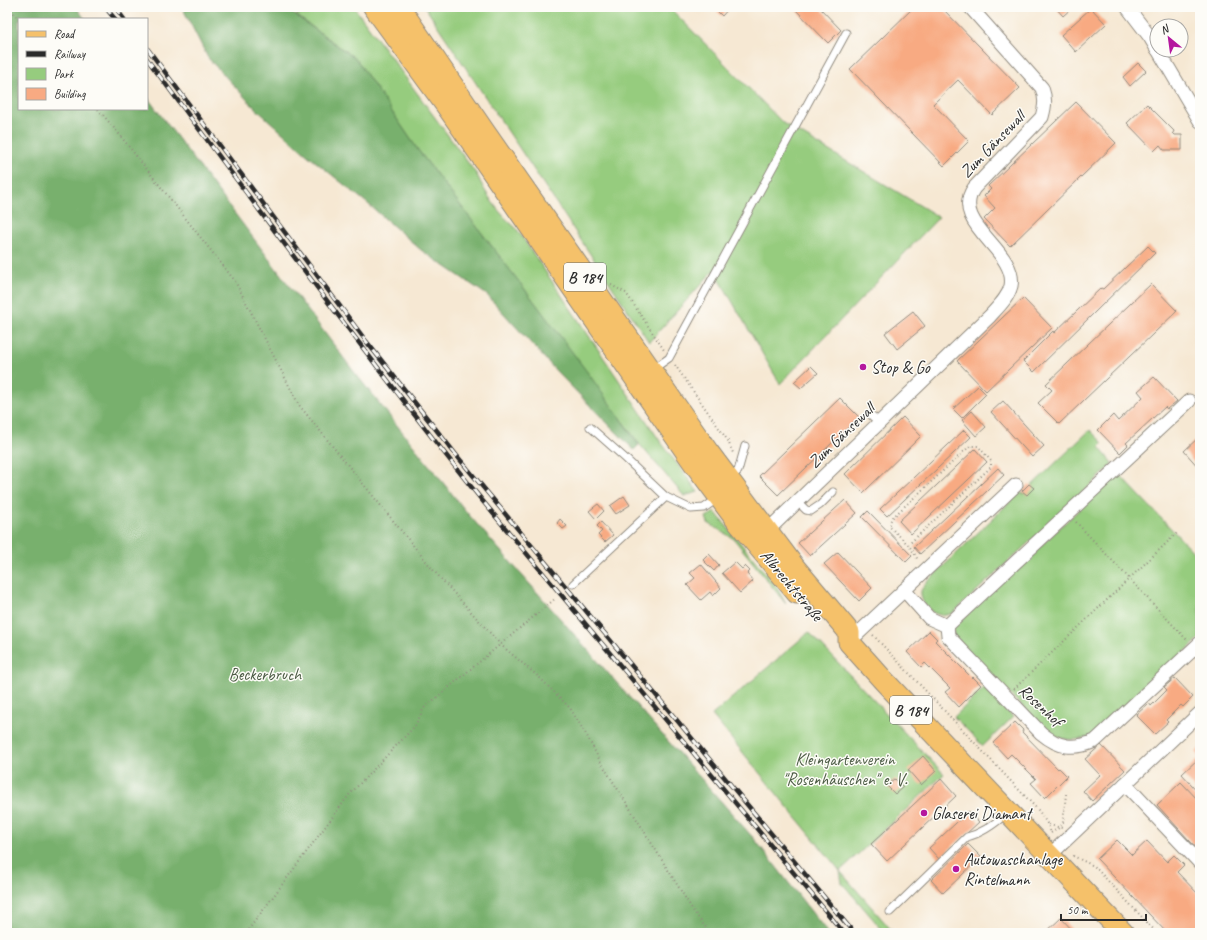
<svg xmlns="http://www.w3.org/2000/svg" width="1207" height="940" viewBox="0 0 1207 940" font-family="Caveat,sans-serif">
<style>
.green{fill:#96cc7e;stroke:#607c54}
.forest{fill:#78b06d;stroke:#526e4c}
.building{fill:#f8aa82}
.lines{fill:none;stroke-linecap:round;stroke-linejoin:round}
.service-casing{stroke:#908a7f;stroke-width:9}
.minor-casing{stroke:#908a7f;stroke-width:15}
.primary-casing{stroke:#908a7f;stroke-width:23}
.path{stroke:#908a7f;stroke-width:2;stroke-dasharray:1 3;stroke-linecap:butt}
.service{stroke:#fff;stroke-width:7}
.minor{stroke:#fff;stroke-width:13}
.primary{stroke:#f5c16b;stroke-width:21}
.rail-casing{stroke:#2b2b2b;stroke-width:4.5}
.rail{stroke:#fdfcf7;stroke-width:3;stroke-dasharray:9;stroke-linecap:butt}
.poi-dot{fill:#b5179e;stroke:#fdfcf7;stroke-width:1.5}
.labels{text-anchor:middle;stroke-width:3;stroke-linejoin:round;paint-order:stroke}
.shield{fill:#fdfcf7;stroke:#6a6a68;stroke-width:1}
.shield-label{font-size:16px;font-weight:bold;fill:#2b2b2b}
.street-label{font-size:17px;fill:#2b2b2b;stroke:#fdfcf7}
.poi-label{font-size:17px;fill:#2b2b2b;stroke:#fdfcf7;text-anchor:start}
.park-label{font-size:17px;fill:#4b5b44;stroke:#fdfcf7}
</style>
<rect width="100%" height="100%" fill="#fdfcf7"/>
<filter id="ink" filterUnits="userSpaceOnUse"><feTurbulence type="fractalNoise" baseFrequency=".025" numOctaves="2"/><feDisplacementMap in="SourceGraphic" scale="8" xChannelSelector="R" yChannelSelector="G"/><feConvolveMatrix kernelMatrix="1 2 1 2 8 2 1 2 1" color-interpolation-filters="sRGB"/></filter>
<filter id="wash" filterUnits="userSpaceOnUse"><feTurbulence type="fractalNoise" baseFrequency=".012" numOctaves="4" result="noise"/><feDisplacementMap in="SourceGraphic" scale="16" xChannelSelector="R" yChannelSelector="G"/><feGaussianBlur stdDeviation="0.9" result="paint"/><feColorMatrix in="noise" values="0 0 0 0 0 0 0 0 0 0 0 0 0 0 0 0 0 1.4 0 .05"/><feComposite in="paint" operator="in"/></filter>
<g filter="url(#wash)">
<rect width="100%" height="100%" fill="#f6e8d3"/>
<g class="green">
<path d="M320,7H354L477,175C486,195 499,214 516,228L660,441L698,492L684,496L640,445L533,300L418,150L356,59L296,15Z"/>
<polygon points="425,7 669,7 783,123 939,217 780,384 714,270 649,342"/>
<path d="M1090,430L1103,443L1099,447L1112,463L1110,467L953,613C948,615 942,616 937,614C928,612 920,601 921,591C922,588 925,585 926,583L1020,492L1023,494Z"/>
<path d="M1118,473L1200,559V638L1095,735C1075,741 1069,742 1049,734L954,637L953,628Z"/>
<polygon points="715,512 776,586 786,604 734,539 708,523 706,517"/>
<polygon points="809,632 944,774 840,871 894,933 885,933 842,883 840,871 712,715"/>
<polygon points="985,687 1013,717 983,746 954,717"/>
</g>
<g class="forest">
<polygon points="7,7 76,7 85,19 19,19 19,109 147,109 147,97 355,373 469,515 756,841 828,933 7,933"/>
<polygon points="182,7 284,7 356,59 418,150 533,300 588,373 639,445 634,450 558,373 487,295 421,250 367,203 306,154 254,107 208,58"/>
</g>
<g id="blocks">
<g class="building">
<polygon points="713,7 730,7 722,16"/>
<polygon points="793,7 819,7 841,30 828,43"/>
<polygon points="914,7 941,7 1020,88 992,115 958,80 933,104 969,141 944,166 850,69"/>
<polygon points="1055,7 1073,7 1063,16"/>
<polygon points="1091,8 1106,24 1076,52 1061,35"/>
<polygon points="1138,63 1146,71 1130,86 1123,77"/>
<polygon points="1076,102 1116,143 1010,246 984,219 995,208 984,196 991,189 988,186"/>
<polygon points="1147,104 1174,131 1173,133 1175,135 1182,135 1182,150 1164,150 1160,145 1154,151 1127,123"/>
<polygon points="1148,246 1155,253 1034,372 1023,361 1053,331 1054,333 1101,288 1103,289"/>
<polygon points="1151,284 1177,311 1059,424 1038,403 1052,390 1046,384"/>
<polygon points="1023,298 1052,328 986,391 957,361"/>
<polygon points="913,311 925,326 897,349 885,333"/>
<polygon points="811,366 818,373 801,388 794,382"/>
<polygon points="1154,377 1177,401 1167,409 1165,407 1126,443 1128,445 1120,453 1098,430 1113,415 1118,421 1143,397 1138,391"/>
<polygon points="978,386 986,394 962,418 953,409"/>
<polygon points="840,398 859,417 778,495 759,476"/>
<polygon points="1003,401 1044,446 1032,457 991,412"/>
<polygon points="972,411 986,427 976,436 962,420"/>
<polygon points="903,417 921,436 863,493 845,474"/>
<polygon points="964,430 971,437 887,516 880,509"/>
<polygon points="1200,436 1200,469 1184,451"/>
<polygon points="975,449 987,462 911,534 899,521"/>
<polygon points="998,468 1004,475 920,554 914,547"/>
<polygon points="1029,484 1034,488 1027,495 1022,491"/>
<polygon points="624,496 630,505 616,514 610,506"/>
<polygon points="845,500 857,513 810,556 798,543"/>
<polygon points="598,504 604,511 596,519 589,511"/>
<polygon points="868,511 912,556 906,562 862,517"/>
<polygon points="560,519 567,526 563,529 557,523"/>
<polygon points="601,522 613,535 605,542 598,535 602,531 597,526"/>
<polygon points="838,552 872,588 859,601 824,564"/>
<polygon points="709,554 719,565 714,571 703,560"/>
<polygon points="735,562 742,569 745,566 750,571 747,574 753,581 740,593 722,573"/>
<polygon points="701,564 721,588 713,596 710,592 701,600 687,585 695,578 690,573"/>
<polygon points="929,631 937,639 935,641 972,678 973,677 981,685 959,707 945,692 950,688 925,663 921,667 907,652"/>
<polygon points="1175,678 1193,697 1183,707 1181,705 1166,720 1168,722 1155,734 1136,715 1149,703 1151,706 1167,690 1164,687"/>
<polygon points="1015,722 1023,730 1022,732 1058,769 1059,768 1067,776 1045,798 1031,783 1036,779 1011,754 1007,758 993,743"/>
<polygon points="1101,745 1125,770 1092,801 1083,791 1100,775 1085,759"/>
<polygon points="1200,748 1200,794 1182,774 1199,758 1196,752"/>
<polygon points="923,756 936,771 921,785 908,770"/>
<polygon points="895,779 903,787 895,794 887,786"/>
<polygon points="941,779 956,796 887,861 871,844"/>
<polygon points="1181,782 1200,802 1200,852 1157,805"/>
<polygon points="969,811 979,822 939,859 929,848"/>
<polygon points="1117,840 1132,855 1147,841 1167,862 1174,855 1184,865 1177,872 1200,896 1200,933 1167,933 1097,859"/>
<polygon points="968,844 981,857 943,893 931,880"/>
<polygon points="1061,918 1075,933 1045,933"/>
</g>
</g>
</g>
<g filter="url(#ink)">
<use href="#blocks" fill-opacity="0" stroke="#908a7f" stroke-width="1"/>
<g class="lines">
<g class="service-casing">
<g id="service">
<polyline points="652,370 669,358 846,33"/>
<polyline points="872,416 880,423"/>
<polyline points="590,427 626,459 666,497 691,509 704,508 717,499"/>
<polyline points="729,478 738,471 745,446"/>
<polyline points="798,502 806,510 811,511 820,505 833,492"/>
<polyline points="573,584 666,497"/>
<path d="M890,912L967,837C983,833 995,824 1007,813"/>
</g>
</g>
<g class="minor-casing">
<g id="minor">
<polyline points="1127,7 1150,37 1157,49"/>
<polyline points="1158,50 1200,121"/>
<path d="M767,531L990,316C998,307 1008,298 1011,286C1018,250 949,224 974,188L1042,117C1045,106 1046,99 1042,88L970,7"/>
<path d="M904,590L929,618L947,626L948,636L1041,733C1059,748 1073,750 1095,741L1200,643"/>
<polyline points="947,626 1189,401"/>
<polyline points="849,642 1016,485"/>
<polyline points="1125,784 1200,863"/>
<polyline points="1049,856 1200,713"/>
</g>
</g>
<g class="primary-casing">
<g id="primary">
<polyline points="374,7 446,105 694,463 738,522 797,593"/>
<polyline points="399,7 483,130 708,452 795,568 849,632 849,642 884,681 1123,933"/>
</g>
</g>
<g class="path">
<polyline points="8,7 19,19"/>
<polyline points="98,109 119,134 235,281 299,405 434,571 501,645 540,678 570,708 587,736 600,761 636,818 694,912 710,933"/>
<polyline points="611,285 626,293 664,350"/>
<polyline points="675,365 728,441 733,453"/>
<polyline points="1076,522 1187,640"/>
<path d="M908,545L991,467V461L978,446H970L892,518L890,522V527C900,537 913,547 918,561"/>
<polyline points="873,635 1039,811 1048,825 1051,833"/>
<polyline points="1014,689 1178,532"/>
<polyline points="1049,825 1062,828"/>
<polyline points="1051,833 1059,828 1063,822 1066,794"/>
<polyline points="1073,856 1094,866 1157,933"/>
<polyline points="246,933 349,795 415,726 424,708 556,598"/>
</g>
<use href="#service" class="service"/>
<use href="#minor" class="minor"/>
<use href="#primary" class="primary"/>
<g class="rail-casing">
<g id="rail">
<polyline points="105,7 115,19"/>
<polyline points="115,7 124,19"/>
<polyline points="147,48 366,341 457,456 854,933"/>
<path d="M147,59C257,207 366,356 481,499L844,933"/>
</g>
</g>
<use href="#rail" class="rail"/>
</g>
</g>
<g class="poi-dot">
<circle cx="863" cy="367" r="4"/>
<circle cx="924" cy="813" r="4"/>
<circle cx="956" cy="869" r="4"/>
</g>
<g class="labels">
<g class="shield">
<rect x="564" y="263" width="42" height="28" rx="3"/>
<rect x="890" y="696" width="42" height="28" rx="3"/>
</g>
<g class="shield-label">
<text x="585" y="283">B 184</text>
<text x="911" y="716">B 184</text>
</g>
<g class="street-label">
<text transform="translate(992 144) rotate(-46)" y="6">Zum Gänsewall</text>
<text transform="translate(841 435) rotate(-44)" y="6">Zum Gänsewall</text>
<text transform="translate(792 585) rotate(50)" y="6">Albrechtstraße</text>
<text transform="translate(1041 705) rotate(43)" y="6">Rosenhof</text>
</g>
<g class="poi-label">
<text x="871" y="373">Stop &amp; Go</text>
<text x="932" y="819">Glaserei Diamant</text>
<text x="964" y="865">Autowaschanlage<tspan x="964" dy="20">Rintelmann</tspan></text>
</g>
<g class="park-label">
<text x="265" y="680">Beckerbruch</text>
<text x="845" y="765">Kleingartenverein<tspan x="845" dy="20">"Rosenhäuschen" e. V.</tspan></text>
</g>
</g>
<rect width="1207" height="940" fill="none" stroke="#fdfcf7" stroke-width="24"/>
<rect x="18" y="18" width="130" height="92" fill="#fdfcf7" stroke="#a9a8a5"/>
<rect x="26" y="31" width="20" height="6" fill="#f5c16b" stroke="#a9a8a5"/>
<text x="54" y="38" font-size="12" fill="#2b2b2b">Road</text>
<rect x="26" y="51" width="20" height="6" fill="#2b2b2b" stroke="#a9a8a5"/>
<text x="54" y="58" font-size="12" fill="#2b2b2b">Railway</text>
<rect x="26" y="68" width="20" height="12" fill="#96cc7e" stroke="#a9a8a5"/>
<text x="54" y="78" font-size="12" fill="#2b2b2b">Park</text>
<rect x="26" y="88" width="20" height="12" fill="#f8aa82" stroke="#a9a8a5"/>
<text x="54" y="98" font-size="12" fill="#2b2b2b">Building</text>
<g transform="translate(1169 38) rotate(331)"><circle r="19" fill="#fdfcf7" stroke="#a9a8a5"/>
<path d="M0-3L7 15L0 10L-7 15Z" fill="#b5179e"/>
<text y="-6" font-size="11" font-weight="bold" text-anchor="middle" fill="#2b2b2b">N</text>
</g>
<path d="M1061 914v6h85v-6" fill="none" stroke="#2b2b2b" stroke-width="2"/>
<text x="1067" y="914" font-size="12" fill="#2b2b2b" stroke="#fdfcf7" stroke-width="3" paint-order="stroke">50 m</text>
</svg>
